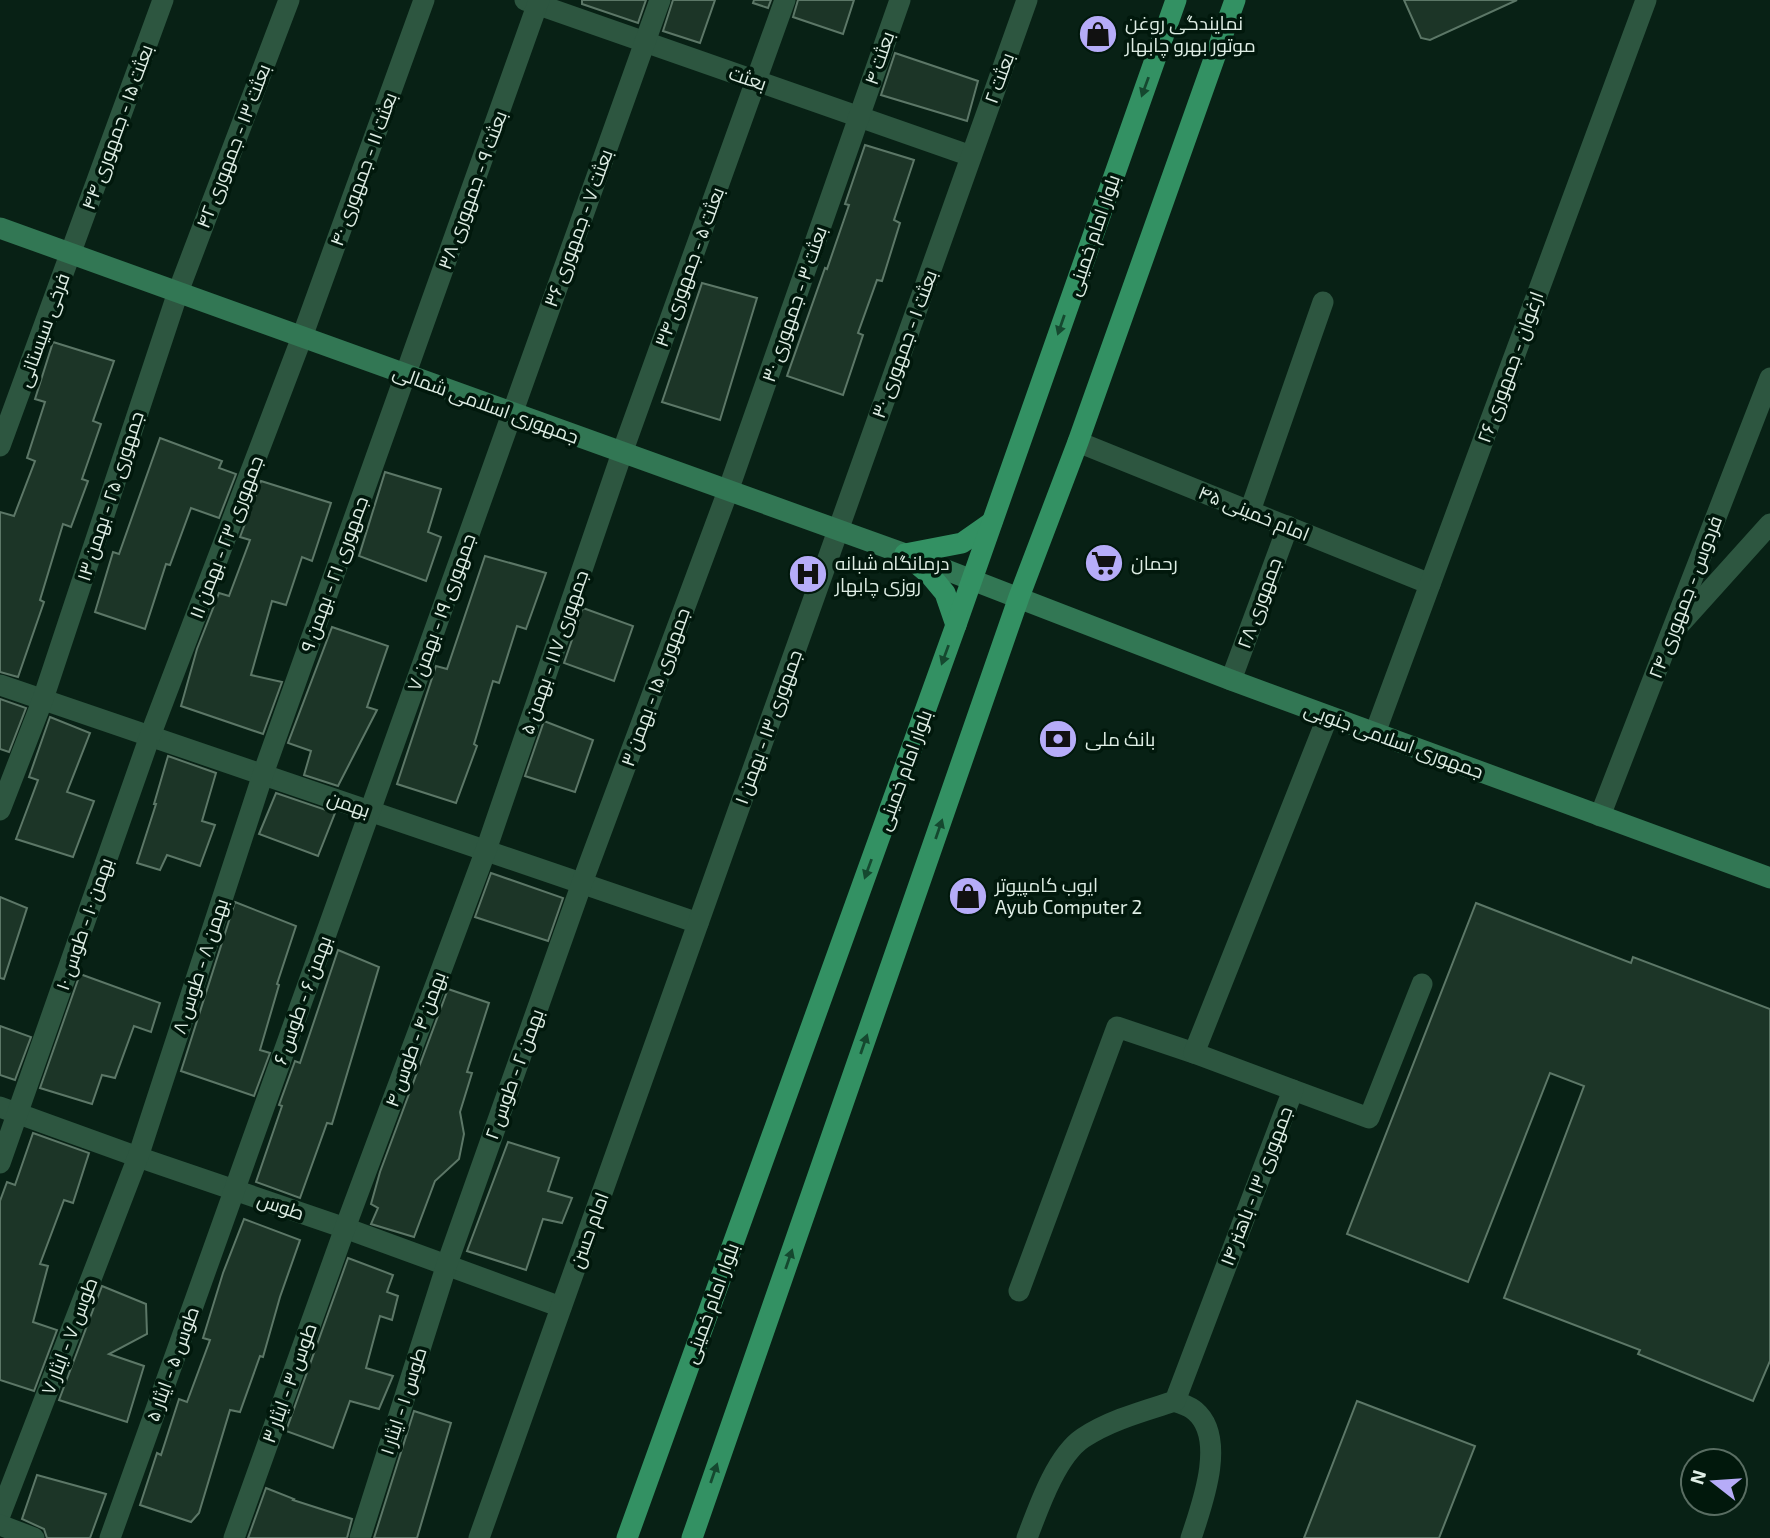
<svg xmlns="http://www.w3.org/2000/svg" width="1770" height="1538" viewBox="0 0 1770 1538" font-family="'Exo 2',Cairo,sans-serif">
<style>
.building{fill:#1c3527;stroke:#5c7767;stroke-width:2}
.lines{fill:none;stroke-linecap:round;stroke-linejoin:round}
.street{stroke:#2d5640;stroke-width:21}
.secondary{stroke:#327754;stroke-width:21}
.primary{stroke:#339163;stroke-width:21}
.oneway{fill:#15482f}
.labels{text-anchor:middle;stroke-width:7;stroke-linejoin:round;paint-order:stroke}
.poi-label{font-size:19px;fill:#deede4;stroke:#01180c;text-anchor:start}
.street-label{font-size:19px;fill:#deede4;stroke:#01180c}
</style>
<rect width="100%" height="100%" fill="#082115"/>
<g class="building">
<polygon points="582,0 646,0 638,23 582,4"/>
<polygon points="673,0 715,0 700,43 663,31"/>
<polygon points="754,0 771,0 768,8 753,3"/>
<polygon points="798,0 854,0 843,34 793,17"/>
<polygon points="1404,0 1517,0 1430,40 1421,38"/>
<polygon points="895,53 978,81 967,121 881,95"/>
<polygon points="865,145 914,160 894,220 900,223 882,281 877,280 858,333 863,335 843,395 787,376 825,268 827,269 849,205 845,204"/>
<polygon points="702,283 757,298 720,420 662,402"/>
<polygon points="53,342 114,361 93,421 101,424 82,479 88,481 71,527 63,524 40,600 44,602 18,677 0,672 0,512 14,516 35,461 27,458 45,402 35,399"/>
<polygon points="160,438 222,461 219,468 236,474 219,518 191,508 170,565 166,564 145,629 95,612 113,552 119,554"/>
<polygon points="385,472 441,489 428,532 441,537 426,581 359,556"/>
<polygon points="261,481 331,503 312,561 302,557 286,605 272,601 251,675 282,682 263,734 181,706 197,649 219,593 229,596 250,540 240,537"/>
<polygon points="485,556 546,573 526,629 517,626 499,683 493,681 474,744 477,746 456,803 397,784 436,666 447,669"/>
<polygon points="583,608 633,626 614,681 564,663"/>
<polygon points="332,627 388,646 367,707 377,710 338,786 304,775 311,751 288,743"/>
<polygon points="0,699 26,708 9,752 0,749"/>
<polygon points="50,717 90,733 67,792 94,801 73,857 16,839 38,780 29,777"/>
<polygon points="544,721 593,740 575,792 525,776"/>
<polygon points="168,756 216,773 202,821 215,825 200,866 167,855 160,870 137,863 156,804 154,804"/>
<polygon points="276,793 335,813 318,856 259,834"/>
<polygon points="491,873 563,898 548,941 475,917"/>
<polygon points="0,897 27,908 4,979 0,978"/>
<polygon points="235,902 296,926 277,984 279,985 260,1050 270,1053 254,1096 181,1071"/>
<polygon points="1476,903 1631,963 1633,957 1770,1009 1770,1361 1753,1401 1638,1354 1640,1350 1504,1298 1584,1086 1550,1073 1468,1282 1347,1234"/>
<polygon points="338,950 379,967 332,1124 327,1123 300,1198 256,1182 282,1106 279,1105 295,1061 300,1063"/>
<polygon points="80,974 160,1003 151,1032 134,1026 115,1078 102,1075 92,1104 40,1088"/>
<polygon points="448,989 489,1003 467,1072 472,1073 460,1112 464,1134 459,1159 435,1181 414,1237 371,1224 378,1208 371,1204 380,1172"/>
<polygon points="0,1026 31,1037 15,1080 0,1075"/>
<polygon points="33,1133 89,1153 73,1203 64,1200 40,1264 48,1266 33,1322 57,1330 34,1391 0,1380 0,1201 7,1182 15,1185"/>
<polygon points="508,1142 559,1158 548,1191 572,1198 562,1223 543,1219 526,1270 467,1251"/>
<polygon points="244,1219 300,1240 280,1297 263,1357 260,1356 240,1412 230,1410 199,1513 191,1522 140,1505 157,1453 161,1455 179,1399 187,1402 210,1340 203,1338 223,1273"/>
<polygon points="348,1258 393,1275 387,1292 398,1296 392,1320 380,1316 366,1368 393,1376 379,1409 350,1401 333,1448 286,1431"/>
<polygon points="102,1286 146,1304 147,1334 109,1354 144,1366 127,1422 59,1400"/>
<polygon points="1357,1401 1475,1446 1439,1538 1304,1538"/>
<polygon points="414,1411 451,1423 417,1538 374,1538"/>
<polygon points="37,1475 106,1494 90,1538 47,1538 44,1529 22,1519"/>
<polygon points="266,1488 294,1499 293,1500 352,1519 347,1538 248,1538"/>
</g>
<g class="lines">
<g class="street">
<polyline points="525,0 971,156"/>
<polyline points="1078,442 1430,584"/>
<polyline points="0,446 163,0"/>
<polyline points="1250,511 1323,302"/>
<polyline points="1680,624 1770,524"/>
<polyline points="1231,680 1288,526"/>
<polyline points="0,685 698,923"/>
<polyline points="1375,733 1646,0"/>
<polyline points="0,810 43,699 178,292 289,0"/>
<polyline points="1600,816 1770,378"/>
<polyline points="1293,1090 1369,1118 1422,984"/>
<polyline points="0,1107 138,1157 345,1228 561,1307"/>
<polyline points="0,1163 150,736 302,337 424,0"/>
<polyline points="1019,1291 1117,1027 1194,1053"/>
<path d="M1175,1401C1181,1404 1190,1406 1195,1411C1227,1438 1202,1505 1191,1538"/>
<polyline points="0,1515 138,1157 263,774 539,0"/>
<polyline points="0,1525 34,1538"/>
<polyline points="110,1538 660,0"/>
<polyline points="234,1538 345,1228 486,850 622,453 785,0"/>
<polyline points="360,1538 447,1264 582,883 728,491 900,0"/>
<polyline points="479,1538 1027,0"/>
<path d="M1027,1538C1038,1509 1056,1456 1083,1438C1110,1420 1144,1411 1175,1401L1293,1090L1194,1053L1328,716"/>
</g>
<polyline class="secondary" points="0,228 905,554 1231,680 1770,878"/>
<g class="primary">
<polyline points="905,554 962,543 992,522"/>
<polyline points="905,554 930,575 945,593 956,625"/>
<polyline points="627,1538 956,625 1176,0"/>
<polyline points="692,1538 1019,597 1078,442 1235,0"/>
</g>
</g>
<defs><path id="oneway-solid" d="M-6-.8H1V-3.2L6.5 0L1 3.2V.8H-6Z" transform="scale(1.75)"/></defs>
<g class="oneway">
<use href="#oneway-solid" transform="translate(1145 87) rotate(110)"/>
<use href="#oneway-solid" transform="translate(1061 325) rotate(109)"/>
<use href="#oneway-solid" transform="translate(945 655) rotate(110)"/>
<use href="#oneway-solid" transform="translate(939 829) rotate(-71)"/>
<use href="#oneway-solid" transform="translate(868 869) rotate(110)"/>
<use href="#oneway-solid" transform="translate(864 1044) rotate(-71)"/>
<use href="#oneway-solid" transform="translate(789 1259) rotate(-71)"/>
<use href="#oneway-solid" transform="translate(714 1473) rotate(-71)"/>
</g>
<defs>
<g id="shop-disc" transform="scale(2.0125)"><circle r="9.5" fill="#b6acf8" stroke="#01180c"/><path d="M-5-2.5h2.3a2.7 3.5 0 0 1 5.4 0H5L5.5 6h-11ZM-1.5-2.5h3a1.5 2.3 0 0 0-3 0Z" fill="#111"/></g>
<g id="supermarket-disc" transform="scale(2.0125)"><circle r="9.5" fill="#b6acf8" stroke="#01180c"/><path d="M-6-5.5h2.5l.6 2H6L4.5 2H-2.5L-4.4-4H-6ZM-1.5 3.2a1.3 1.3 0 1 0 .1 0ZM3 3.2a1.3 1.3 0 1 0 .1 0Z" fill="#111"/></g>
<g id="hospital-disc" transform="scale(2.0125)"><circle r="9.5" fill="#b6acf8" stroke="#01180c"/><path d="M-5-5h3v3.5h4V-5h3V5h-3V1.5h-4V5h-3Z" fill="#111"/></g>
<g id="bank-disc" transform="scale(2.0125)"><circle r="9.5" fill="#b6acf8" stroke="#01180c"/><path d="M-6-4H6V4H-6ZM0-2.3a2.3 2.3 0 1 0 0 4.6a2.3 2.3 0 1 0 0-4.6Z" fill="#111"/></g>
</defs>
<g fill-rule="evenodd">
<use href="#shop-disc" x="1098" y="34"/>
<use href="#supermarket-disc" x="1104" y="563"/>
<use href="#hospital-disc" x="808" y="574"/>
<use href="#bank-disc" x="1058" y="739"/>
<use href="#shop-disc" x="968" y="896"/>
</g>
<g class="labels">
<g class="poi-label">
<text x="1125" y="30">نمایندگی روغن<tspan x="1125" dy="22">موتور بهرو چابهار</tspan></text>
<text x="835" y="570">درمانگاه شبانه<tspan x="835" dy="22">روزی چابهار</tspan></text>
<text x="1131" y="570">رحمان</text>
<text x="1085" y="746">بانک ملی</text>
<text x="995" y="892">ایوب کامپیوتر<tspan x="995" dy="22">Ayub Computer 2</tspan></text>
</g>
<g class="street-label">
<text transform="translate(879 58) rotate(-71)" y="7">بعثت ۴</text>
<text transform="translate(748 78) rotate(19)" y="7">بعثت</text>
<text transform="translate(999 78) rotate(-70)" y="7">بعثت ۲</text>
<text transform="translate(117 127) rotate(-70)" y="7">بعثت ۱۵ - جمهوری ۴۴</text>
<text transform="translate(233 146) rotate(-69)" y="7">بعثت ۱۳ - جمهوری ۴۲</text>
<text transform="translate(363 169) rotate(-70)" y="7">بعثت ۱۱ - جمهوری ۴۰</text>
<text transform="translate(472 190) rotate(-70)" y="7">بعثت ۹ - جمهوری ۳۸</text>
<text transform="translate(578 228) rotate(-70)" y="7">بعثت ۷ - جمهوری ۳۶</text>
<text transform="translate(1093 235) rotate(-71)" y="7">بلوار امام خمینی</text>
<text transform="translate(689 267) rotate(-70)" y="7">بعثت ۵ - جمهوری ۳۴</text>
<text transform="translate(794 304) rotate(-71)" y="7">بعثت ۳ - جمهوری ۳۰</text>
<text transform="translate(43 330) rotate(-70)" y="7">فرخی سیستانی</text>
<text transform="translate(904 344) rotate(-70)" y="7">بعثت ۱ - جمهوری ۳۰</text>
<text transform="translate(1510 367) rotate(-70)" y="7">ارغوان - جمهوری ۲۶</text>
<text transform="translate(486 404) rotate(20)" y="7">جمهوری اسلامی شمالی</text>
<text transform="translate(110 496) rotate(-72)" y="7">جمهوری ۲۵ - بهمن ۱۳</text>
<text transform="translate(1254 513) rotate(22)" y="7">امام خمینی ۴۵</text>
<text transform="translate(226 537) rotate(-69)" y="7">جمهوری ۲۳ - بهمن ۱۱</text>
<text transform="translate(334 574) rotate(-70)" y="7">جمهوری ۲۱ - بهمن ۹</text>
<text transform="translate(1685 597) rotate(-69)" y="7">فردوس - جمهوری ۲۴</text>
<text transform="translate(1259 603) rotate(-70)" y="7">جمهوری ۲۸</text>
<text transform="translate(441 612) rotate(-70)" y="7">جمهوری ۱۹ - بهمن ۷</text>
<text transform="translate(554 652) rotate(-71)" y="7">جمهوری ۱۱۷ - بهمن ۵</text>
<text transform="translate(655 687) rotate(-70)" y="7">جمهوری ۱۵ - بهمن ۳</text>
<text transform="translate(768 727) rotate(-70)" y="7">جمهوری ۱۳ - بهمن ۱</text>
<text transform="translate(1394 740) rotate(20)" y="7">جمهوری اسلامی جنوبی</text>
<text transform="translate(904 770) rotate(-70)" y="7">بلوار امام خمینی</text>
<text transform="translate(349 804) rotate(19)" y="7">بهمن</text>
<text transform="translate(84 924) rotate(-71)" y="7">بهمن ۱۰ - طوس ۱۰</text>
<text transform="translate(200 966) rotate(-72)" y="7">بهمن ۸ - طوس ۸</text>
<text transform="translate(302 1000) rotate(-70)" y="7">بهمن ۶ - طوس ۶</text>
<text transform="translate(415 1039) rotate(-70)" y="7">بهمن ۴ - طوس ۴</text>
<text transform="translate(514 1074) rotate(-70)" y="7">بهمن ۲ - طوس ۲</text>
<text transform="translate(1256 1186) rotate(-69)" y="7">جمهوری ۱۳ - باهنر ۱۴</text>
<text transform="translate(281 1206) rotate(19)" y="7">طوس</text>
<text transform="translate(589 1230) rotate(-70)" y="7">امام حسن</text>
<text transform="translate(711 1303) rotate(-70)" y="7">بلوار امام خمینی</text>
<text transform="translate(69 1336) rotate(-69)" y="7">طوس ۷ - ایثار ۷</text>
<text transform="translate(172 1364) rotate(-70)" y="7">طوس ۵ - ایثار ۵</text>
<text transform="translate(289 1383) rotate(-70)" y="7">طوس ۳ - ایثار ۳</text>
<text transform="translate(403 1401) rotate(-72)" y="7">طوس ۱ - ایثار ۱</text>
</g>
</g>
<g transform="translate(1714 1482) rotate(287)"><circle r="33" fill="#01180c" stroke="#596d62" stroke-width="2"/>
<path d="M0-5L12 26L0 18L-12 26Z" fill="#b6acf8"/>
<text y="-10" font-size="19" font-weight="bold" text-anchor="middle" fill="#deede4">N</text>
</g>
</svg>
